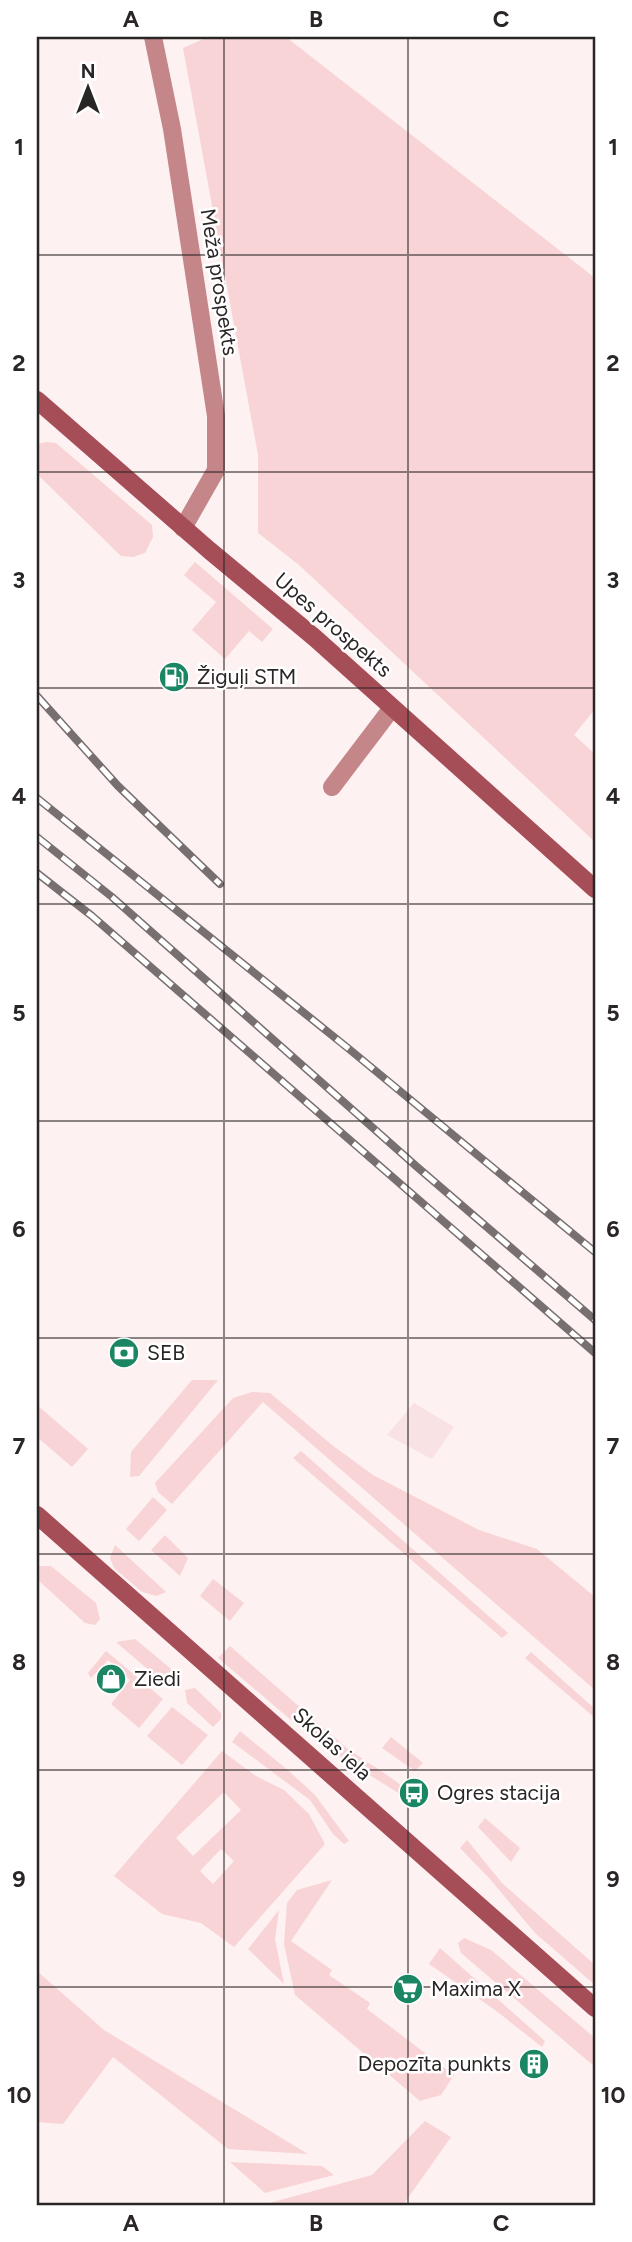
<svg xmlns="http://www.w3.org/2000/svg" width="632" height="2242" viewBox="0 0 632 2242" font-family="Figtree,sans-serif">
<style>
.built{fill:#f8e2e3}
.green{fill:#f9d4d6;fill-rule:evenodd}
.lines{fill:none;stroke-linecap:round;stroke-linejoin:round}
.street{stroke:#c48689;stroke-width:18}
.secondary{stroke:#a64e57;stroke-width:18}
.rail-casing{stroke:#787070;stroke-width:8}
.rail{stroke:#fff;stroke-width:5;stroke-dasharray:16;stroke-linecap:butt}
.grid{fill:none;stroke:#2b2626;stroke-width:2;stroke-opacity:0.55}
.labels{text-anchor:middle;stroke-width:5;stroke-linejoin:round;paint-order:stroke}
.street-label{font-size:21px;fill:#2b2626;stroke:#fff}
.poi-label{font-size:21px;fill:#2b2626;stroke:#fff;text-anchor:start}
.neatline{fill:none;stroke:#2b2626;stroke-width:2.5}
.grid-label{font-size:23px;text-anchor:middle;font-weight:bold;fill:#2b2626}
</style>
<rect width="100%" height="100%" fill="#fef1f1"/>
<polygon class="built" points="414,1403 454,1427 432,1459 387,1435"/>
<g class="green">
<polygon points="208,37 286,37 595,278 595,709 574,735 595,754 595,842 299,565 258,533 258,455 183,48"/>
<polygon points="47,442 56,443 152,525 153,537 145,553 133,557 121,556 37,474 37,444"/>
<polygon points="195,562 273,629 262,642 249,631 225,659 192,630 216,602 184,575"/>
<polygon points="192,1380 218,1380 139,1476 130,1477 131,1452"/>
<polygon points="252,1392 270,1393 332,1445 373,1475 479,1530 537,1549 595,1597 595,1690 263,1402 172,1504 158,1492 155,1483 233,1398"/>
<polygon points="37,1405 88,1449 72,1467 37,1437"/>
<polygon points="301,1451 508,1633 502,1638 293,1458"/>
<polygon points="153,1497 167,1510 139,1541 126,1529"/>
<polygon points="165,1535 188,1558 180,1576 151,1550"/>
<polygon points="115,1545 166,1592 157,1596 142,1592 114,1568 110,1558"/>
<polygon points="37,1566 51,1566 96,1603 100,1619 95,1625 85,1623 37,1579"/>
<polygon points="213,1579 244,1603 230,1621 200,1596"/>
<polygon points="135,1639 176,1673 166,1685 116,1642"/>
<path d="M230,1646L342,1744C362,1760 384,1771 403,1787L400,1794L318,1743L218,1658Z"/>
<polygon points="106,1651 163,1699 139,1728 111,1704 130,1680 108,1660 91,1678 88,1673"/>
<polygon points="531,1652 595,1709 595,1718 525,1658"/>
<polygon points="195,1688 221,1713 221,1719 213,1727 187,1703 185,1690"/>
<polygon points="172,1707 208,1735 182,1765 147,1736"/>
<polygon points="240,1731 289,1771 315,1795 349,1841 344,1844 333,1834 310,1800 232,1742"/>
<polygon points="391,1737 423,1763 415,1771 382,1748"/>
<path d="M222,1751L256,1776L284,1790L309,1814L325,1844L234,1947L201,1923L162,1914L114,1876ZM224,1792L241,1810L193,1856L176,1838ZM221,1849L234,1861L213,1884L200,1871Z"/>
<polygon points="485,1818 520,1848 511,1862 478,1827"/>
<polygon points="467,1840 502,1883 595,1965 595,1985 535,1933 489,1878 460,1848"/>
<polygon points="332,1880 291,1941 332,1970 329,1975 370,2003 367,2009 454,2075 441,2095 420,2101 295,1995 284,1944 287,1903 297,1890"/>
<polygon points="279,1910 275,1939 284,1984 248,1949"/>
<polygon points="464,1938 491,1950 595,2038 595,2067 461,1953 458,1943"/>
<polygon points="440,1948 545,2041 542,2047 495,2010 429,1964"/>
<polygon points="37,1971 104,2030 308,2154 228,2149 113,2057 63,2124 37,2122"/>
<polygon points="425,2121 451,2137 403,2205 262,2205 372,2175"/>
<polygon points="230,2162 322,2166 334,2175 265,2193"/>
</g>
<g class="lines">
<g class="street">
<polyline points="153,37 172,129 216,416 216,470 183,528"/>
<polyline points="332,787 392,708"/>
</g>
<g class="secondary">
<polyline points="37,400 209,550 315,638 595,889"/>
<polyline points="37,1515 595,2008"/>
</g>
<g class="rail-casing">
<g id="rail">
<polyline points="37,696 118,786 220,884"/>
<polyline points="37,798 349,1049 595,1252"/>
<polyline points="37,837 112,897 416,1166 595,1320"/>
<polyline points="37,873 92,916 595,1353"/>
</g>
</g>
<use href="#rail" class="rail"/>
</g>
<path class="grid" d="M224,37V2205M408,37V2205M37,255H595M37,472H595M37,688H595M37,904H595M37,1121H595M37,1338H595M37,1554H595M37,1770H595M37,1987H595"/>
<defs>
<g id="fuel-disc" transform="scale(1.575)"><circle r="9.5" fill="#1a8663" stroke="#fff"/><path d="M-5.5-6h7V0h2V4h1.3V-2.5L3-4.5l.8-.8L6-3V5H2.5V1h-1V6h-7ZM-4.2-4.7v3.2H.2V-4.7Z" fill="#fff"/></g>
<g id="bank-disc" transform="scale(1.575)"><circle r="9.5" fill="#1a8663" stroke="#fff"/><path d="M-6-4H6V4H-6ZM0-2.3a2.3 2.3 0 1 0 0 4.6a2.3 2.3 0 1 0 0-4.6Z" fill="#fff"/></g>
<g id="shop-disc" transform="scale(1.575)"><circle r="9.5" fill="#1a8663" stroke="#fff"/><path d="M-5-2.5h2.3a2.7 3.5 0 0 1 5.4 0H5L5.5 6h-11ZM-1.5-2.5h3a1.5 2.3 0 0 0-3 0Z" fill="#fff"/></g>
<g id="bus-disc" transform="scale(1.575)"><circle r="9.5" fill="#1a8663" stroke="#fff"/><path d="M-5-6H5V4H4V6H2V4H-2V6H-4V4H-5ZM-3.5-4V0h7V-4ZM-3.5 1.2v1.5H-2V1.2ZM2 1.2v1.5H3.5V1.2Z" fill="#fff"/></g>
<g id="supermarket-disc" transform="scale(1.575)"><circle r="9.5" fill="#1a8663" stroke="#fff"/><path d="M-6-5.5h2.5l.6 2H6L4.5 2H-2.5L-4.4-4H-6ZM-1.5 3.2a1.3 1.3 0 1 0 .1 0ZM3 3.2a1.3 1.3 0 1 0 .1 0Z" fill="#fff"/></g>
<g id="building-disc" transform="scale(1.575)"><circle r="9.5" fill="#1a8663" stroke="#fff"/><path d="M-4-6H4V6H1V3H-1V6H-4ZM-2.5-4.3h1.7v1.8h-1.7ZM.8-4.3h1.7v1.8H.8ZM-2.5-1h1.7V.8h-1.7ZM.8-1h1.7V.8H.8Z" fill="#fff"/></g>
</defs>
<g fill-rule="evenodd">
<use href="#fuel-disc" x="174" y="677"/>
<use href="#bank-disc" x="124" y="1353"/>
<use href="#shop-disc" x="111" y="1679"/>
<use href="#bus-disc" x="414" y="1793"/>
<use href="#supermarket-disc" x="408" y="1989"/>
<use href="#building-disc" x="534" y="2064"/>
</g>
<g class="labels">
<g class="street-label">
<text transform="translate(219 282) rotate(81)" y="7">Meža prospekts</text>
<text transform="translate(333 625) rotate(41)" y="7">Upes prospekts</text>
<text transform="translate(332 1744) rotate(42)" y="7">Skolas iela</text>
</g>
<g class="poi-label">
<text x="197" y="684">Žiguļi STM</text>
<text x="147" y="1360">SEB</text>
<text x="134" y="1686">Ziedi</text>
<text x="437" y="1800">Ogres stacija</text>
<text x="431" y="1996">Maxima X</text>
<text x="511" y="2071" text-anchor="end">Depozīta punkts</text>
</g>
</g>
<rect width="632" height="2242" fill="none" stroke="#ffffff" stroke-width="77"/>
<g transform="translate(88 88)" stroke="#ffffff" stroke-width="5" paint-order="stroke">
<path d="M0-5L12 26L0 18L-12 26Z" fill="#2b2626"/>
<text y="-10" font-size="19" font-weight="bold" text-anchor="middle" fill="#2b2626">N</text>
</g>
<rect x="38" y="38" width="556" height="2166" class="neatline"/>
<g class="grid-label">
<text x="131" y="27">A</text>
<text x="316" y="27">B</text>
<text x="501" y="27">C</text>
<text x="19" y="155">1</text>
<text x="613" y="155">1</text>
<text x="19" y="371">2</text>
<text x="613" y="371">2</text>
<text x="19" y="588">3</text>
<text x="613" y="588">3</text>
<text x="19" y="804">4</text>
<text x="613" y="804">4</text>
<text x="19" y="1021">5</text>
<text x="613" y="1021">5</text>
<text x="19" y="1237">6</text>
<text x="613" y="1237">6</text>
<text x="19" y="1454">7</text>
<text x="613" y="1454">7</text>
<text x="19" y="1670">8</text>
<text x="613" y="1670">8</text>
<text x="19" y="1887">9</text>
<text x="613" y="1887">9</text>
<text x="19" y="2103">10</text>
<text x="613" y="2103">10</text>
<text x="131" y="2231">A</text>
<text x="316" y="2231">B</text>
<text x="501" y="2231">C</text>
</g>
</svg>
